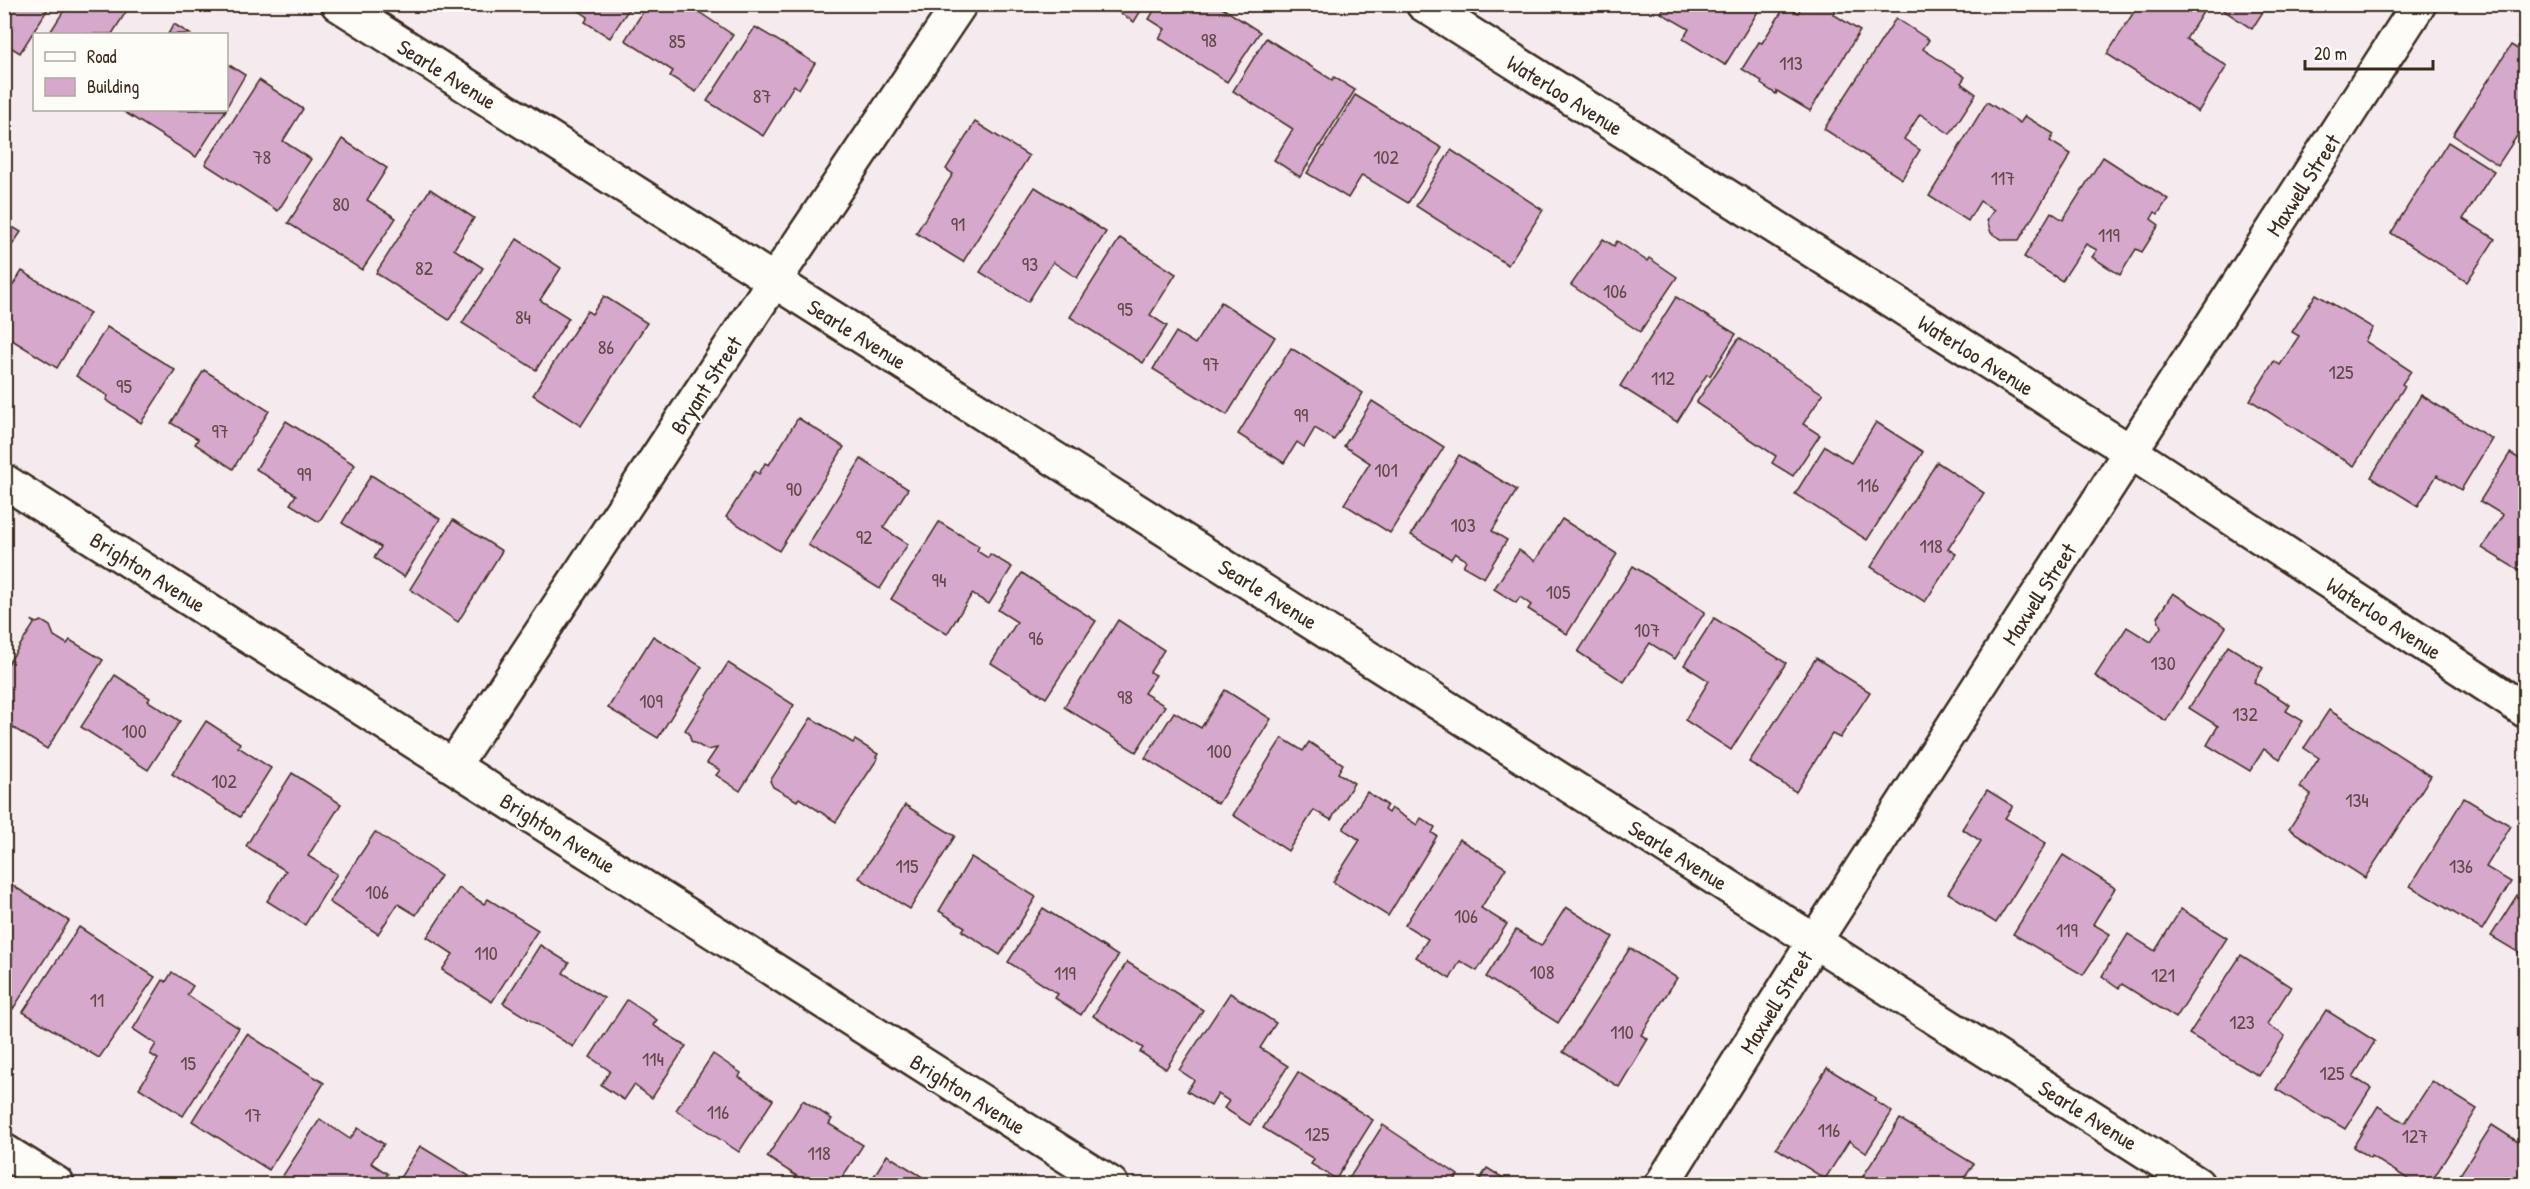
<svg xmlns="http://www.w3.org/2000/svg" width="2530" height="1189" viewBox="0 0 2530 1189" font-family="'Patrick Hand',sans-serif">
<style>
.building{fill:#d6a8cb;stroke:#3b2a1e;stroke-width:1.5}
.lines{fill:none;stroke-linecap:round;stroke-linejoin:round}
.street-casing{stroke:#3b2a1e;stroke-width:38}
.street{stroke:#fdfcf7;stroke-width:33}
.labels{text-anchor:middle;stroke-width:4.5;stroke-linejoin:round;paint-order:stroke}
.number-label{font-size:20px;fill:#624a49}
.street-label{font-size:22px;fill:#3b2a1e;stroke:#fdfcf7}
</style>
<rect width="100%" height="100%" fill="#f5ebee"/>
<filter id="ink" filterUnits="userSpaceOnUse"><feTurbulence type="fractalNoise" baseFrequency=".0167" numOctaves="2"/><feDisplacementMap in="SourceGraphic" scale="12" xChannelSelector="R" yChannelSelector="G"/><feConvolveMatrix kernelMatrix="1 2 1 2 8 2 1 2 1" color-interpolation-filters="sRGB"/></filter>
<g filter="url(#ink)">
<g class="building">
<polygon points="4,4 51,4 20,53 4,43"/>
<polygon points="68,4 131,4 112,34 49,34"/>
<polygon points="569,4 632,4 610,38 585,22 588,17"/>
<polygon points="648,4 687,4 733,35 696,92 670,76 673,71 625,40"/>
<polygon points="1106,4 1145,4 1134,22"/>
<polygon points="1158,4 1216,4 1260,32 1227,82 1159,38 1165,29 1149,19"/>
<polygon points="1666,4 1749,4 1759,10 1725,65 1683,39 1689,29 1661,13"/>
<polygon points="1803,4 1836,4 1838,6 1833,14 1860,31 1810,111 1777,91 1776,94 1761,84 1762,81 1742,69 1759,42 1762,43 1786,5 1798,13"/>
<polygon points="2139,4 2197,4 2205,9 2186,39 2227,66 2198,112 2107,54"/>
<polygon points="2214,4 2268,4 2252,29"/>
<polygon points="1896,18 1929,40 1923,49 1965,77 1961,83 1976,94 1950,134 1920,114 1904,139 1920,150 1902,179 1824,129"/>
<polygon points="2526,23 2526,42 2517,37"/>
<polygon points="174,24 190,34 168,34"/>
<polygon points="755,27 815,63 799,89 794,85 763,136 707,101"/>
<polygon points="1266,38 1332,80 1334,77 1355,90 1300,177 1274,160 1293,129 1233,91"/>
<polygon points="2511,45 2526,54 2526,122 2498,165 2453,135"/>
<polygon points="226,63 245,75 226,108"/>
<polygon points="259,80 303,109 283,141 311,159 278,211 205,164"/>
<polygon points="1355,95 1442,148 1408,203 1362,175 1348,198 1307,173"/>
<polygon points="1987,102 2020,123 2025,116 2054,134 2050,141 2071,154 2019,240 2003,240 1991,233 1987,220 1994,210 1980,201 1968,221 1929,196"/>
<polygon points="121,110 226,110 196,157"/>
<polygon points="975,122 1029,156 963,262 916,233 953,174 946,169"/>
<polygon points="342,139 387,168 367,200 396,218 362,270 288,223"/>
<polygon points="2448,142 2494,171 2463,219 2495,239 2467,282 2391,233"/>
<polygon points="1451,150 1543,210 1508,265 1416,206"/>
<polygon points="2103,157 2168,199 2158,214 2155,212 2151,219 2159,225 2142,252 2136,249 2120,275 2092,257 2097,250 2086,244 2062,281 2024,257 2051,212 2063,220"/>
<polygon points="1035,187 1106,232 1077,278 1053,262 1028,302 980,272"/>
<polygon points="430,189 474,218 454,249 483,268 449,320 376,273"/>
<polygon points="4,222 21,232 4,257"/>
<polygon points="1120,238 1176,274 1150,315 1167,326 1143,363 1070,317"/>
<polygon points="517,239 561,268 540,300 569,318 536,370 462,323"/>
<polygon points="1603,239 1614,246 1617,241 1647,261 1649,258 1677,277 1640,332 1571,285"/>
<polygon points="22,271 90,313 57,368 4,335 4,299"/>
<polygon points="2316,294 2373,328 2365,341 2411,371 2402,384 2405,386 2354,466 2250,400 2274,361 2280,365 2299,336 2292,332"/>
<polygon points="604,296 647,323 581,426 533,395 587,311 592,314"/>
<polygon points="1676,297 1736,334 1710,376 1707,374 1677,422 1620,386"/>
<polygon points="1221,302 1275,337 1227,415 1153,369 1176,332 1195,344"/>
<polygon points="107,327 175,370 141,423 106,400 108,396 76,376"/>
<polygon points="1739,338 1823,394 1803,424 1820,435 1793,476 1772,463 1776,456 1696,403"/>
<polygon points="1291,348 1363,393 1334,440 1315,428 1304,447 1297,442 1284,463 1238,434"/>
<polygon points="204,370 269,411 233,469 195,444 198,439 171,423"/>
<polygon points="2421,395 2492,439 2461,490 2437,475 2418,506 2371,477"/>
<polygon points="1372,401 1444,447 1390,533 1344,504 1370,463 1344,446"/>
<polygon points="798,418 844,447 779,551 726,517 755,471 759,474 765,463 769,465"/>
<polygon points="286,421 355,465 319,522 290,504 296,495 256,469"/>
<polygon points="1876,422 1923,452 1867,540 1795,494 1825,446 1851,463"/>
<polygon points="2510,453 2526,463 2526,575 2482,548 2503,515 2480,501"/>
<polygon points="1459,455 1517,490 1492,531 1507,540 1484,578 1463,566 1466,560 1455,553 1451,559 1411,535"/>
<polygon points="861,459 908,489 883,528 908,544 880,589 808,545"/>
<polygon points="1937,462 1984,493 1948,549 1956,554 1925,602 1871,567"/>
<polygon points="371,475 440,519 404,577 374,558 381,547 342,523"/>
<polygon points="1562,519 1617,554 1567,634 1528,609 1531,605 1520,597 1516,603 1494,589 1519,550 1535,561"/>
<polygon points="453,520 502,551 458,622 410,589"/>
<polygon points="939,522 979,546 977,551 988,558 990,554 1012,567 989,604 972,594 947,634 891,599"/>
<polygon points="1633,566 1705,612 1675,659 1650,643 1624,682 1578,652"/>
<polygon points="1022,573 1096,621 1046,698 991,663 1017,622 998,610"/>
<polygon points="2173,593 2226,627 2166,721 2095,676 2127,627 2151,642 2161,627 2157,617"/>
<polygon points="1714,618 1786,663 1731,750 1685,720 1709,681 1684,665"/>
<polygon points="32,620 36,623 42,621 50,626 54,636 67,644 70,640 103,660 47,749 4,722 4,670 34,624"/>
<polygon points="1118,620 1164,650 1150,672 1156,675 1144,693 1165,706 1136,752 1064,707"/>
<polygon points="653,636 702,667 658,738 608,708"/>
<polygon points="2228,646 2263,668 2254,682 2290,705 2286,711 2303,721 2280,759 2264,749 2250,771 2207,745 2218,726 2189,708"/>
<polygon points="1816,658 1870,692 1840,738 1832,734 1796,792 1749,762"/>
<polygon points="728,663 794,705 740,791 716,775 720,770 707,763 717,748 707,750 691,741 689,733 685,730"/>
<polygon points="115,675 150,698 148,701 180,721 148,770 81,727"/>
<polygon points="1225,690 1271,719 1218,804 1145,758 1174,712 1201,728"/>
<polygon points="2329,710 2431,776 2365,878 2289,829 2311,795 2300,787 2319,758 2304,748"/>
<polygon points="811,718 853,743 855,740 878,754 876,757 878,758 836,822 799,798 797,801 773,787 770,781"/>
<polygon points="206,721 240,743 238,747 271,768 240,817 172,774"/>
<polygon points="1282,738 1303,751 1309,742 1343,764 1338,773 1354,783 1331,820 1314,810 1288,851 1233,815"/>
<polygon points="292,773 341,804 308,856 337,874 305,925 267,901 286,871 246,846"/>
<polygon points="1987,790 2013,806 2005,818 2046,843 1996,923 1948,893 1981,841 1962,829"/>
<polygon points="1367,792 1387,805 1384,810 1388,813 1391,808 1417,825 1421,818 1435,827 1432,833 1437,836 1388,916 1333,882 1360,840 1343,829"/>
<polygon points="2464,798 2511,826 2486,867 2511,882 2482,930 2410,886"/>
<polygon points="905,805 955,836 910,909 859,878"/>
<polygon points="375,832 441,876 416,915 398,904 378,934 329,902"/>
<polygon points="1459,839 1506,868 1481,908 1507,924 1477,971 1460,961 1450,979 1416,957 1428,939 1405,925"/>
<polygon points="2063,855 2115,888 2093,924 2110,934 2083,975 2013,934"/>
<polygon points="971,857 1036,897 1000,955 962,931 965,927 939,911"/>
<polygon points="4,880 69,921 13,1009 4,1003"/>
<polygon points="459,888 484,904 488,899 538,930 492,1002 442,970 453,954 427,937"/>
<polygon points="2521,889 2526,891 2526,957 2491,936"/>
<polygon points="1566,907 1613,937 1558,1023 1486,977 1516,930 1541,946"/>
<polygon points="1043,908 1118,956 1081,1015 1055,998 1058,994 1008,962"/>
<polygon points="2181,909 2227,938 2176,1018 2122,984 2119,988 2102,976 2128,934 2155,951"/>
<polygon points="79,927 155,977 99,1058 23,1012"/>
<polygon points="540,945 569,963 563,973 604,998 573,1047 503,1003"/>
<polygon points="1630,948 1677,978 1641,1035 1648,1039 1619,1087 1563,1052"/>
<polygon points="2241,955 2291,987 2267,1024 2285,1036 2259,1076 2189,1034"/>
<polygon points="1127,962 1203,1010 1166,1069 1140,1052 1143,1048 1093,1016"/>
<polygon points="172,972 193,986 187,995 239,1028 183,1116 139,1088 158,1059 150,1054 156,1044 133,1029 163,980 166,982"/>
<polygon points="1230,993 1276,1023 1260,1048 1288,1066 1250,1125 1224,1108 1229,1101 1218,1094 1211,1106 1187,1091 1194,1080 1179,1070"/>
<polygon points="627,1000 657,1020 653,1025 686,1046 652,1098 634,1085 624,1100 601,1085 610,1071 590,1057"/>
<polygon points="2326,1010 2375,1041 2353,1077 2371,1088 2345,1129 2327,1118 2326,1120 2276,1089"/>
<polygon points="247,1034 324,1083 269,1170 192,1121"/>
<polygon points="713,1054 741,1073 739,1077 773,1100 739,1152 676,1110"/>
<polygon points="1827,1068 1876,1098 1874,1100 1892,1112 1866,1153 1849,1141 1825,1179 1776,1148"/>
<polygon points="1298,1072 1373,1120 1336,1179 1311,1164 1314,1159 1263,1128"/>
<polygon points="2432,1081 2477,1109 2430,1184 2416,1184 2371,1156 2370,1158 2353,1147 2378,1106 2405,1123"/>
<polygon points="803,1100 832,1119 829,1124 863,1145 838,1184 809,1184 767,1157"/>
<polygon points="320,1119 350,1139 358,1128 384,1144 371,1163 388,1174 381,1184 278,1183"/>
<polygon points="1900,1119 1974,1164 1960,1184 1858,1184"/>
<polygon points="1383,1125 1458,1175 1452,1184 1354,1184 1348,1180"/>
<polygon points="2492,1125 2526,1147 2526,1184 2454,1184"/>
<polygon points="420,1146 469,1176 463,1184 396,1184"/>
<polygon points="887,1155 934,1184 869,1184"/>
<polygon points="1487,1168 1513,1184 1477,1184"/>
</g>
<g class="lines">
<g class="street-casing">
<g id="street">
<polyline points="338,4 2197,1184"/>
<polyline points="1423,4 2131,452 2526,711"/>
<polyline points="4,481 1111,1184"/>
<polyline points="453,766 774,281 960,4"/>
<polyline points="4,1151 57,1184"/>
<polyline points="1662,1184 1814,942 2419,4"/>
</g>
</g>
<use href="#street" class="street"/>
</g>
</g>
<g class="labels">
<g class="number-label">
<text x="1209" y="47">98</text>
<text x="677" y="48">85</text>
<text x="1791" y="70">113</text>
<text x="762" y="103">87</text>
<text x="262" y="164">78</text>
<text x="1386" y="164">102</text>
<text x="2003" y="185">117</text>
<text x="341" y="211">80</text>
<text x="958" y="231">91</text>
<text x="2109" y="242">119</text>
<text x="1030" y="271">93</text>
<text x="424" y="275">82</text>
<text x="1615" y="298">106</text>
<text x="1125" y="316">95</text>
<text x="523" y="324">84</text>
<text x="606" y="354">86</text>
<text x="1211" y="371">97</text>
<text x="2341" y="379">125</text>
<text x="1663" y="385">112</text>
<text x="124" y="393">95</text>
<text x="1301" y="422">99</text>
<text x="220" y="438">97</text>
<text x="1386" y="477">101</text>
<text x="304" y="481">99</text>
<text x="1868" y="492">116</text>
<text x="794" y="496">90</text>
<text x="1463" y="532">103</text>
<text x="864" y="544">92</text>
<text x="1931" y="553">118</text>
<text x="939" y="587">94</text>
<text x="1558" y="599">105</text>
<text x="1647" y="637">107</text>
<text x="1036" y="645">96</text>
<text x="2163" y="670">130</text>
<text x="1125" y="704">98</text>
<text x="651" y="708">109</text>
<text x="2245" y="721">132</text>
<text x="134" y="738">100</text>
<text x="1219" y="758">100</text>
<text x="224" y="788">102</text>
<text x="2357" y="807">134</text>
<text x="907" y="873">115</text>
<text x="2461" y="873">136</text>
<text x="377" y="899">106</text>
<text x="1466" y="923">106</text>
<text x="2067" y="937">119</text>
<text x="486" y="960">110</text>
<text x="1542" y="979">108</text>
<text x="1065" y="980">119</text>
<text x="2163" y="982">121</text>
<text x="97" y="1007">11</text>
<text x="2242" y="1029">123</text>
<text x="1622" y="1039">110</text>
<text x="653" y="1066">114</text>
<text x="188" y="1070">15</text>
<text x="2332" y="1080">125</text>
<text x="718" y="1119">116</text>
<text x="253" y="1122">17</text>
<text x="1829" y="1137">116</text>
<text x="1317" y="1141">125</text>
<text x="2415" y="1143">127</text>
<text x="819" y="1160">118</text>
</g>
<g class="street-label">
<text transform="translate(447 74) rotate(32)" y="8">Searle Avenue</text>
<text transform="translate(1565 95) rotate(32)" y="8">Waterloo Avenue</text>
<text transform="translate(2303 185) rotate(-57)" y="8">Maxwell Street</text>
<text transform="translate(857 334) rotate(32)" y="8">Searle Avenue</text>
<text transform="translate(1976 355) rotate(32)" y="8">Waterloo Avenue</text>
<text transform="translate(706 385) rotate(-57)" y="8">Bryant Street</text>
<text transform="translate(148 572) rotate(32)" y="8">Brighton Avenue</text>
<text transform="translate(1268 594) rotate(32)" y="8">Searle Avenue</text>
<text transform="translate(2039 594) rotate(-57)" y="8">Maxwell Street</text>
<text transform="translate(2384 618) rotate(33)" y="8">Waterloo Avenue</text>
<text transform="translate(558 833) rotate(32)" y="8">Brighton Avenue</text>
<text transform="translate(1678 855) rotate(32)" y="8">Searle Avenue</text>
<text transform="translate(1776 1002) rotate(-58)" y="8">Maxwell Street</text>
<text transform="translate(968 1094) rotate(32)" y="8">Brighton Avenue</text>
<text transform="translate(2088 1115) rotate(32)" y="8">Searle Avenue</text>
</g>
</g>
<rect width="2530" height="1189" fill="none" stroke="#fdfcf7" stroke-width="24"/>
<rect x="12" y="12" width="2506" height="1165" fill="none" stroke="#3b2a1e" stroke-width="2" filter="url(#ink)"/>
<rect x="33" y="33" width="195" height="78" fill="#fdfcf7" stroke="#afa8a0" stroke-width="1.5"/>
<rect x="45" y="52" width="30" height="9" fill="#fdfcf7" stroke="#afa8a0" stroke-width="1.5"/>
<text x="87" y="63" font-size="18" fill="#3b2a1e">Road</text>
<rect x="45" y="78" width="30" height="18" fill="#d6a8cb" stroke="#afa8a0" stroke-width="1.5"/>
<text x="87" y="93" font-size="18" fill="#3b2a1e">Building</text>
<path d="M2305 60v9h128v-9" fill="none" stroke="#3b2a1e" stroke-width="3"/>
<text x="2314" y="60" font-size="18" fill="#3b2a1e" stroke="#fdfcf7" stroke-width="4.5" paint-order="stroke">20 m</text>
</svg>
